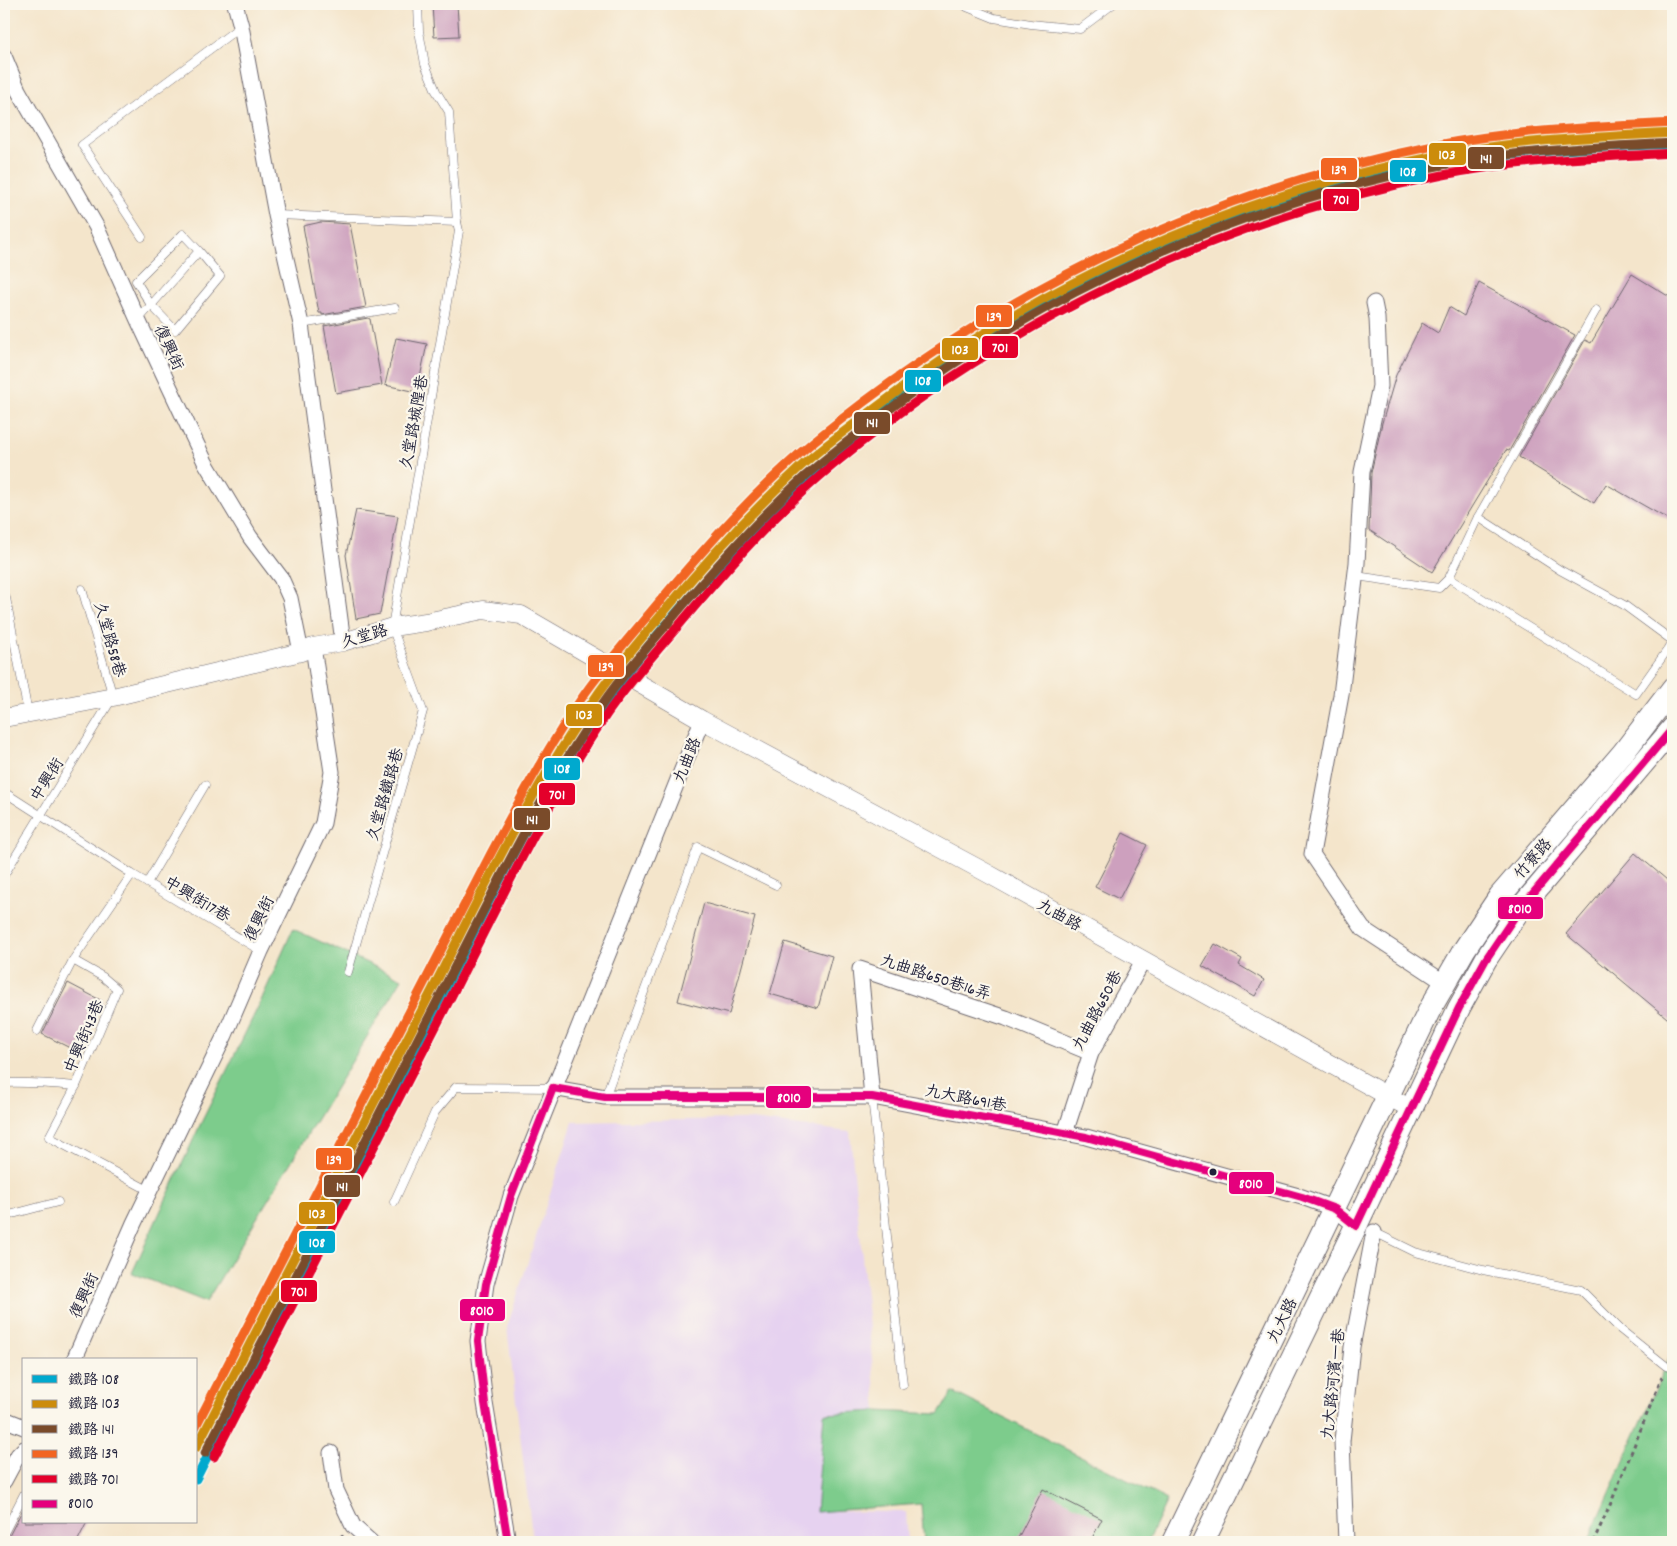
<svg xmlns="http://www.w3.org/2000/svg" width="1677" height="1546" viewBox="0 0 1677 1546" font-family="Dekko,'LXGW WenKai TC',sans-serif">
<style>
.built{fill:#e6d2f0}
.green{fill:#7dcc8c;stroke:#507764}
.building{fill:#cda0be}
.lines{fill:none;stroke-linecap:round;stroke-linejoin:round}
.service-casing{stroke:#6c666d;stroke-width:9}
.minor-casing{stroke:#6c666d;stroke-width:17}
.tertiary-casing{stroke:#6c666d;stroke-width:19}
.primary-casing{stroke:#6c666d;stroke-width:24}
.path{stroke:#6c666d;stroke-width:3;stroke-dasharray:4 4;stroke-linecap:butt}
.service{stroke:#fff;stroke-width:8}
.minor{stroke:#fff;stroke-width:15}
.tertiary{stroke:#fff;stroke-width:18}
.primary{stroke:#fff;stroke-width:22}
.bus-1-casing{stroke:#fbf7ec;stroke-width:11}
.bus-1{stroke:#e5007d;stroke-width:8}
.rail-1-casing{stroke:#fbf7ec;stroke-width:12}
.rail-2-casing{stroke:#fbf7ec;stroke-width:12}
.rail-3-casing{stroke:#fbf7ec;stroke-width:12}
.rail-4-casing{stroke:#fbf7ec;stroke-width:12}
.rail-5-casing{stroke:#fbf7ec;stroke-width:12}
.rail-1{stroke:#00a9ce;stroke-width:9}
.rail-2{stroke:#cc8c0c;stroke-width:9}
.rail-3{stroke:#7a4b2a;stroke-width:9}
.rail-4{stroke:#f26522;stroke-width:9}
.rail-5{stroke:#e4002b;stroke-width:9}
.bus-dot{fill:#22223b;stroke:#fbf7ec;stroke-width:2}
.labels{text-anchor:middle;stroke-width:4.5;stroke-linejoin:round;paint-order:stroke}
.street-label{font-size:16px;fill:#22223b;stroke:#fbf7ec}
.line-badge{stroke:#fbf7ec;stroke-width:2}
.badge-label{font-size:14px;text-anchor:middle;font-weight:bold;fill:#fff}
</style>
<rect width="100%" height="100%" fill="#fbf7ec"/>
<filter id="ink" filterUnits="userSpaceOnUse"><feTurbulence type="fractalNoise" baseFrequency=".02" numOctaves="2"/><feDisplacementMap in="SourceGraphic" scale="10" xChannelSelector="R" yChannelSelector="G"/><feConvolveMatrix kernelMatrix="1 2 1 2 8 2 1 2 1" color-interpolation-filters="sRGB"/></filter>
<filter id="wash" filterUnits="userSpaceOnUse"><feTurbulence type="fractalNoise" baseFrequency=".0096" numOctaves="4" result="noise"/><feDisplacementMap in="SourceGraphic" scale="20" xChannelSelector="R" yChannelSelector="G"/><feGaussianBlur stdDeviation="1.12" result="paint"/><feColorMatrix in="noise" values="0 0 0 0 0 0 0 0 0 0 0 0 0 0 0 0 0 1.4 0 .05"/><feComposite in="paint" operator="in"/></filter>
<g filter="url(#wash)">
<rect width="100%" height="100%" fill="#f4e5cb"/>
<polygon class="built" points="743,1119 850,1132 877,1411 824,1414 816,1511 906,1512 908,1542 533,1542 507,1327 573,1122"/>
<g class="green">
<polygon points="293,929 402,979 206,1302 132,1273 200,1125 259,1005"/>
<polygon points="1673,1350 1673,1542 1588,1542"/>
<polygon points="953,1392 1167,1500 1147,1542 924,1542 921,1504 816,1512 824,1414 877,1411 939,1414"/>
</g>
<g id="blocks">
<g class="building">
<polygon points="432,4 457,4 459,36 434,37"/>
<polygon points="321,222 350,224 366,307 322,315 322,313 319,313 303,226"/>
<polygon points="1632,274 1673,299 1673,522 1606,484 1594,503 1519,457 1585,340 1591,343"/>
<polygon points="1479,283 1575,335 1509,451 1506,450 1432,572 1369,530 1371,473 1382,423 1396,375 1422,323 1438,333 1449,307 1464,316"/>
<polygon points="368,318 370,319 382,385 336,393 324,326"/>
<polygon points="396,338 427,344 417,392 385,385"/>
<polygon points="356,510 398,516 380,614 356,619 346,555"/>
<polygon points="1123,833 1147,845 1119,899 1095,887"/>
<polygon points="1635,853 1673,885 1673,1023 1566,934"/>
<polygon points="704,903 755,917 729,1014 678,1001"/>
<polygon points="785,942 832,956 818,1008 770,994"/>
<polygon points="1215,944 1242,959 1239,965 1264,980 1255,996 1202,966"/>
<polygon points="68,983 102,1001 76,1051 42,1034"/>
<polygon points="1043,1489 1102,1519 1090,1542 1016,1542"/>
<polygon points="24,1507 24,1522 87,1522 77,1542 4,1542 4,1539 9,1536"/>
</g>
</g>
</g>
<g filter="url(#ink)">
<use href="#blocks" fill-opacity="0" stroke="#6c666d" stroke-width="1"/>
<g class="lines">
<g class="service-casing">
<g id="service">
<polyline points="964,4 967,7 994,18 1031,24 1080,29 1113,4"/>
<polyline points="276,215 457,222"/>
<polyline points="142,237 82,145 241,26"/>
<polyline points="1596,310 1478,517 1449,578 1636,694 1673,642"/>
<polyline points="138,320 199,251 183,234 136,281 151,305 175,330 220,276 199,251"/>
<polyline points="301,324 395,308"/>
<polyline points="1478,517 1560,570 1624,605 1673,641"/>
<polyline points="1356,576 1439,588 1449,578"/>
<polyline points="6,598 28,713"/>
<polyline points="4,792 132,874 261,951"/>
<polyline points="4,875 113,697 82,589"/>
<polyline points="147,883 205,785"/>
<polyline points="73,960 103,977 117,989 76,1086 49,1137 150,1191"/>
<polyline points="348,972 423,711 392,627 459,231 457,222 449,112 436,91 425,64 419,31 418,4"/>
<polyline points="37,1031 73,960 132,874"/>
<path d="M4,1083C27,1082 53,1084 76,1086"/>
<polyline points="605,1097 698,847 776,885"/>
<polyline points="872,1097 903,1385"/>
<polyline points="394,1202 435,1112 456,1087 553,1088"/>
<polyline points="4,1225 9,1215 58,1202"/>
<polyline points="1372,1231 1415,1252 1483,1270 1581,1290 1621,1330 1666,1366"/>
<polyline points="4,1533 24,1494"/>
</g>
</g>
<g class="minor-casing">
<g id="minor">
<polyline points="235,4 241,26 276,215 301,324 343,642"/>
<polyline points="4,56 18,90 96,226 138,320 205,462 250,537 281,578 290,598 301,652"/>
<polyline points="1374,303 1377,318 1380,386 1362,472 1357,563 1341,695 1312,854 1363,929 1445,983"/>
<polyline points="553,1088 605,1097 872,1097 1086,1137 1302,1197 1335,1209 1356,1226"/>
<polyline points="872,1097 860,969 1006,1018 1091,1053"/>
<polyline points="1065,1133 1091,1053 1143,961"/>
<polyline points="74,1360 134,1223 225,1035 261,951 323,823 332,772 313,647"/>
<polyline points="4,1419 24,1427"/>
<polyline points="331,1453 336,1490 353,1526 371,1542"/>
<polyline points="4,1481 18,1455 24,1449"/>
<polyline points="508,1542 485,1403 478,1341 486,1284 511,1196 702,720"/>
<polyline points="1346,1542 1342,1441 1352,1347 1374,1232"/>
</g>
</g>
<g class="tertiary-casing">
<polyline id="tertiary" points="4,718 113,697 301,652 313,647 343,642 392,627 426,622 483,610 521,615 702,720 985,872 1411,1109"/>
</g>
<g class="primary-casing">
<g id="primary">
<polyline points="1173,1542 1430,1009 1464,950 1500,896 1623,753 1673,688"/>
<polyline points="1203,1542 1356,1226 1459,1008 1486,959 1519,910 1673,728"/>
</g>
</g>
<g class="path">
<polyline points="335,1542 343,1535"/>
<polyline points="1593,1542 1608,1510 1662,1377"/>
</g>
<use href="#service" class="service"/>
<use href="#minor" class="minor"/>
<use href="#tertiary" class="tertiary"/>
<use href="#primary" class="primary"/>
<g class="bus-1-casing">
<g id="bus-1">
<polyline points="553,1088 605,1097 872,1097 1086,1137 1302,1197 1335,1209 1356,1226 1459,1008 1486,959 1519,910 1673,728"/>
<polyline points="508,1542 485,1403 478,1341 486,1284 511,1196 553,1088"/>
</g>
</g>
<use href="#bus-1" class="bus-1"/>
<g class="rail-1-casing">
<path id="rail-1" d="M196,1479C276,1323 355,1167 434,1011C486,910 533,804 599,711C669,612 754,524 846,445C875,419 905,393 937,370C1081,270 1256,200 1428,167C1509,152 1591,147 1673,144"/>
</g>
<g class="rail-2-casing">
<path id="rail-2" d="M196,1448C274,1296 352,1145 430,994C480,896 531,788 595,698C617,666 643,637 668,607C709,558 752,511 799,468C820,449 843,432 866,415C1034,285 1232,195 1441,155C1517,140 1595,137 1673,133"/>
</g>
<g class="rail-3-casing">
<path id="rail-3" d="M205,1453C281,1305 357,1158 432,1011C484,911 532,808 595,715C618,679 647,648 674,616C715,567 757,520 804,477C828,456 853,437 878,418C1043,291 1238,204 1442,165C1518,150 1596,147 1673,143"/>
</g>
<g class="rail-4-casing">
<path id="rail-4" d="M196,1426L489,857C519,801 549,744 586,692C609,660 635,631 660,601C707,545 757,489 813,442C996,292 1206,191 1438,145C1515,130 1594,127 1673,123"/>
</g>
<g class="rail-5-casing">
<path id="rail-5" d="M214,1457C291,1308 368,1158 445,1009C496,909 544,806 607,714C629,682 655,653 680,624C727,568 776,512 833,465C1011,319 1217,219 1443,175C1519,160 1596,157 1673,153"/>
</g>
<use href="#rail-1" class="rail-1"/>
<use href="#rail-2" class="rail-2"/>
<use href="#rail-3" class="rail-3"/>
<use href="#rail-4" class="rail-4"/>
<use href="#rail-5" class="rail-5"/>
</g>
</g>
<circle class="bus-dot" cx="1213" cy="1172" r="4.5"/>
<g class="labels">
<g class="street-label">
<text transform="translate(170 347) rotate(65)" y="6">復興街</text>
<text transform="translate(413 422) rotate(-80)" y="6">久堂路城隍巷</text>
<text transform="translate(364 635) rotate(-16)" y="6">久堂路</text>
<text transform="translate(111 639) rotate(74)" y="6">久堂路58巷</text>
<text transform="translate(686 760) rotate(-68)" y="6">九曲路</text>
<text transform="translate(46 779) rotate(-58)" y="6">中興街</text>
<text transform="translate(384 794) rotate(-74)" y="6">久堂路鐵路巷</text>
<text transform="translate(1532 858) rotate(-49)" y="6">竹寮路</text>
<text transform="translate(198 898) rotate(31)" y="6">中興街17巷</text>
<text transform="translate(1060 914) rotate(29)" y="6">九曲路</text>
<text transform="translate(258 918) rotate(-64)" y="6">復興街</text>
<text transform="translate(936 976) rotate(18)" y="6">九曲路650巷16弄</text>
<text transform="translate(1096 1010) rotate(-62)" y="6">九曲路650巷</text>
<text transform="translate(83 1036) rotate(-67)" y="6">中興街43巷</text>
<text transform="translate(966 1097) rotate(11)" y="6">九大路691巷</text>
<text transform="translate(83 1295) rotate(-66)" y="6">復興街</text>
<text transform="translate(1281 1320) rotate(-64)" y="6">九大路</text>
<text transform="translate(1332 1384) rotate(-84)" y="6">九大路河濱一巷</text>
</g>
</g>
<g class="line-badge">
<rect x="1428" y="142" width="39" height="24" rx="5" fill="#cc8c0c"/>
<rect x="1467" y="146" width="38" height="24" rx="5" fill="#7a4b2a"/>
<rect x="1320" y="157" width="38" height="24" rx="5" fill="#f26522"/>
<rect x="1389" y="159" width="38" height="24" rx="5" fill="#00a9ce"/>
<rect x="1322" y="188" width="38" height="24" rx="5" fill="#e4002b"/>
<rect x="975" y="304" width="38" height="24" rx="5" fill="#f26522"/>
<rect x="981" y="335" width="38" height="24" rx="5" fill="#e4002b"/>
<rect x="941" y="337" width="38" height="24" rx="5" fill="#cc8c0c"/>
<rect x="904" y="369" width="38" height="24" rx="5" fill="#00a9ce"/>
<rect x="853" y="411" width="38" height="24" rx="5" fill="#7a4b2a"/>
<rect x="587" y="654" width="38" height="24" rx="5" fill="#f26522"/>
<rect x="565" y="703" width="38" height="24" rx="5" fill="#cc8c0c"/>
<rect x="543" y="757" width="38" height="24" rx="5" fill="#00a9ce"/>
<rect x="538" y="782" width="38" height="24" rx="5" fill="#e4002b"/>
<rect x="513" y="807" width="38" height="24" rx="5" fill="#7a4b2a"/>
<rect x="1497" y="896" width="47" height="24" rx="5" fill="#e5007d"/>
<rect x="765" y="1085" width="47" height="24" rx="5" fill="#e5007d"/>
<rect x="315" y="1147" width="38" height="24" rx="5" fill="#f26522"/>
<rect x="1228" y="1171" width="47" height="24" rx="5" fill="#e5007d"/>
<rect x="323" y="1174" width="38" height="24" rx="5" fill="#7a4b2a"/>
<rect x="298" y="1201" width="38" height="24" rx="5" fill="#cc8c0c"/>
<rect x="298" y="1230" width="38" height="24" rx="5" fill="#00a9ce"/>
<rect x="280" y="1279" width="38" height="24" rx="5" fill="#e4002b"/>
<rect x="459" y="1298" width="47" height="24" rx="5" fill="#e5007d"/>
</g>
<g class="badge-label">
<text x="1447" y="159">103</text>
<text x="1486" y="163">141</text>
<text x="1339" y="174">139</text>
<text x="1408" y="176">108</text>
<text x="1341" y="204">701</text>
<text x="994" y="321">139</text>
<text x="1000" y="352">701</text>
<text x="960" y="354">103</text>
<text x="923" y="385">108</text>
<text x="872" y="427">141</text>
<text x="606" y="671">139</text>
<text x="584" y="719">103</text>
<text x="562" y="773">108</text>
<text x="557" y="799">701</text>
<text x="532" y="824">141</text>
<text x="1520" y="913">8010</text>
<text x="789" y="1102">8010</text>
<text x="334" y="1164">139</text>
<text x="1251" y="1188">8010</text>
<text x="342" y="1191">141</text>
<text x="317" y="1218">103</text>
<text x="317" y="1247">108</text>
<text x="299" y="1296">701</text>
<text x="482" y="1315">8010</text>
</g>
<rect width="1677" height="1546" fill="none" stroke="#fbf7ec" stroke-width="20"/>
<rect x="22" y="1358" width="175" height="165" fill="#fbf7ec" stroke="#a4a2a5"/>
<rect x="32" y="1375" width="25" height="8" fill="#00a9ce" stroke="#a4a2a5"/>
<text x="68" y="1384" font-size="15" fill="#22223b">鐵路 108</text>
<rect x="32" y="1400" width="25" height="8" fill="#cc8c0c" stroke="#a4a2a5"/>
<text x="68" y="1408" font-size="15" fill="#22223b">鐵路 103</text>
<rect x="32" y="1425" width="25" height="8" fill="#7a4b2a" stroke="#a4a2a5"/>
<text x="68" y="1434" font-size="15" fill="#22223b">鐵路 141</text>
<rect x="32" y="1450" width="25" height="8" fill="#f26522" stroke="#a4a2a5"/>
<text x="68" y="1458" font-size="15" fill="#22223b">鐵路 139</text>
<rect x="32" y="1475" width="25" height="8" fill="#e4002b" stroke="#a4a2a5"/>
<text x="68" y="1484" font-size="15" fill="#22223b">鐵路 701</text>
<rect x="32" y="1500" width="25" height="8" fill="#e5007d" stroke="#a4a2a5"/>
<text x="68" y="1508" font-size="15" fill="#22223b">8010</text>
</svg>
